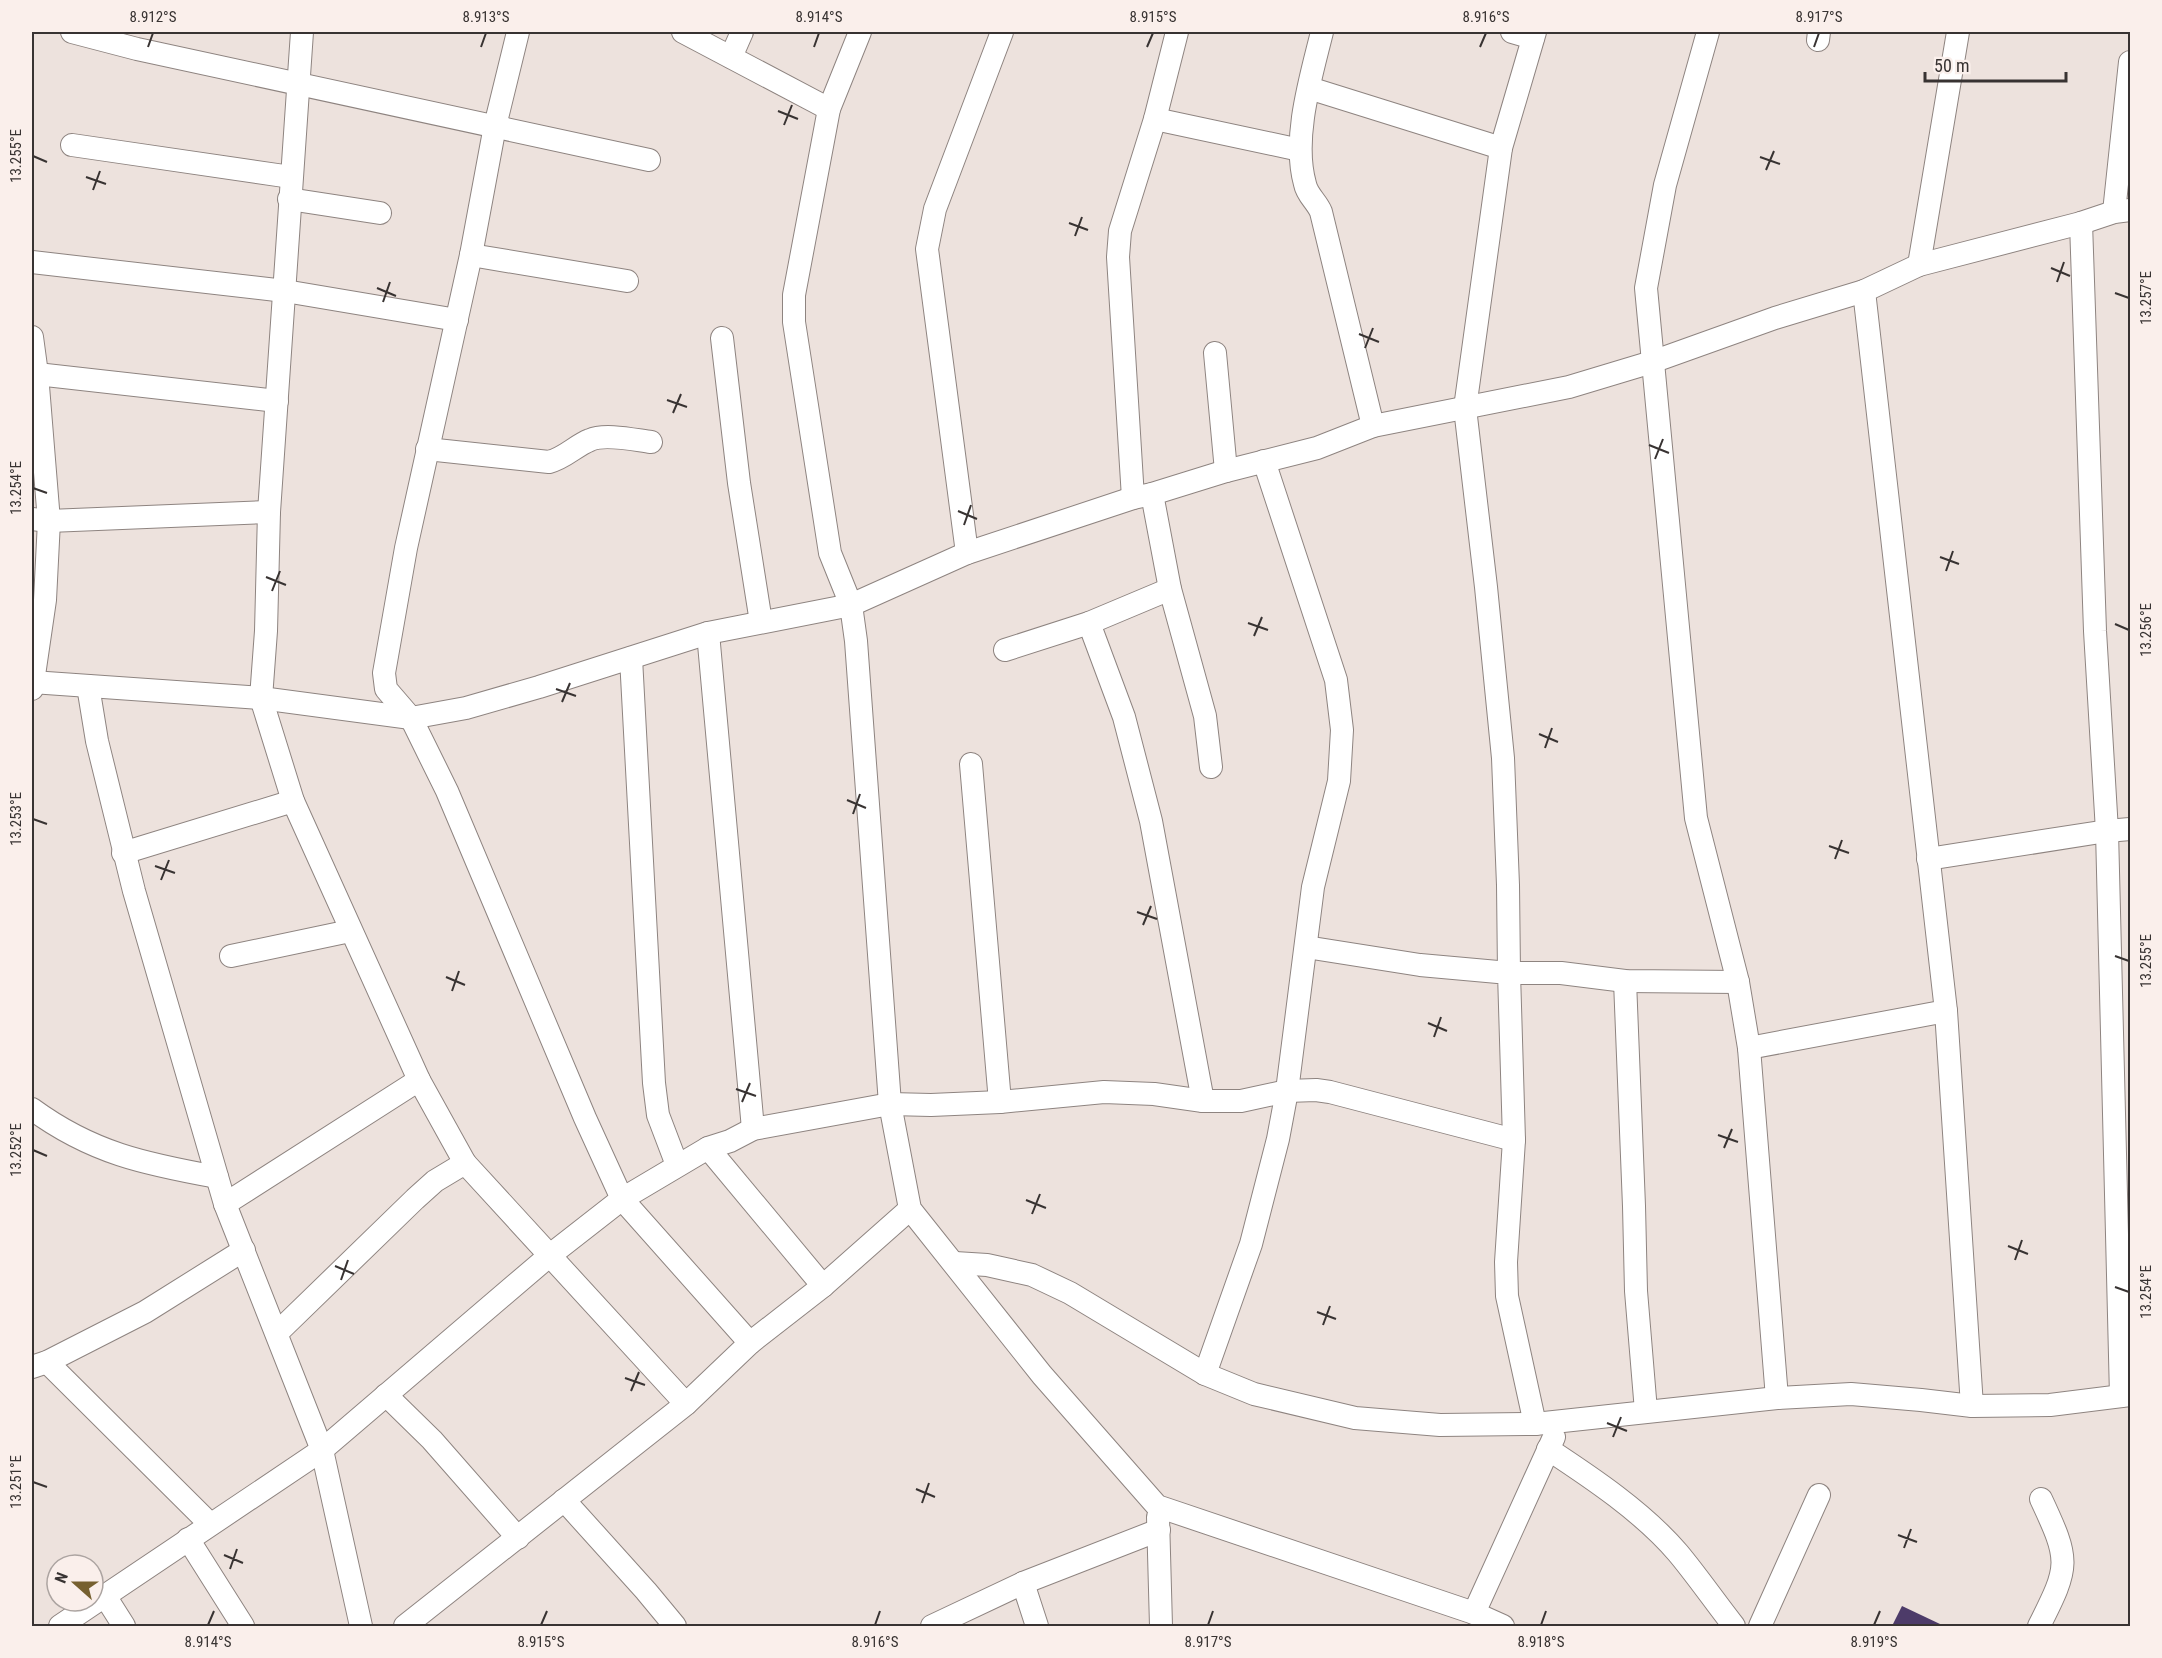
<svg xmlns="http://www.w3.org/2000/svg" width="2162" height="1658" viewBox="0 0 2162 1658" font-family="'Roboto Condensed',sans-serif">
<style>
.building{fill:#4e3b69;filter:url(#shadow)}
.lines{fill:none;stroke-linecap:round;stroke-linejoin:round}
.minor-casing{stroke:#8e8480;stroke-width:24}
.minor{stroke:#fff;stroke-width:22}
.ticks{fill:none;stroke:#383332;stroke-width:2}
.neatline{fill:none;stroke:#383332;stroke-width:2}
.ticks-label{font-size:15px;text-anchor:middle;fill:#383332}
</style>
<defs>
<filter id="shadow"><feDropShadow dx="5.5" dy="5.5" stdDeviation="0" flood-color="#0004"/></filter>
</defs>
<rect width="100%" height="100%" fill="#ede2dd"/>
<polygon class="building" points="1902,1606 1940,1624 1939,1626 1898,1626 1893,1624"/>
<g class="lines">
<g class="minor-casing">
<g id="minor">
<polyline points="72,32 137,49 649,160"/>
<polyline points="302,32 269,512 266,631 261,698 293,801 419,1080 465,1163 686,1404"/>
<polyline points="518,32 495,126 471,255 406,548 384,673 386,689 411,718 447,791 585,1118 622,1199 750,1343"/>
<polyline points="683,32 829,109"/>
<polyline points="860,32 829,109 794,295 794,322 830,553 851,605 856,641 890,1104 910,1209 1042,1375 1157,1506 1474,1613 1503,1626"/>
<path d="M1322,32C1311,77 1292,138 1305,184C1307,195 1317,202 1321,212L1373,426"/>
<polyline points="1512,32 1533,38"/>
<polyline points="1535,32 1501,148 1465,408 1486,587 1503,758 1508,885 1509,973 1561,973 1625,981 1738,982"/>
<polyline points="1708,32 1665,185 1646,288 1696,818 1738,982 1749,1048 1777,1398"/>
<polyline points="1818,40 1819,32"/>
<polyline points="731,57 742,32"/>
<polyline points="1309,88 1501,148"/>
<polyline points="1155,119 1300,150"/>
<polyline points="72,145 291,177"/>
<polyline points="289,199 380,213"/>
<polyline points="2114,212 2130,62"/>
<polyline points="2081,223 2095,631 2107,831 2121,1396"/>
<polyline points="471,255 627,281"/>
<polyline points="32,262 285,291 457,320"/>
<polyline points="1919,265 1958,32"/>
<polyline points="1864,291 1946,1011 1972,1406"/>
<polyline points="32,337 37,374 49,521 45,600 32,689"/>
<polyline points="722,338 739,483 761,622"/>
<polyline points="1215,353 1226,471"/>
<polyline points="37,374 277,401"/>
<path d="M427,449L549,462C565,458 575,446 590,440C605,433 635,440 651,442"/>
<polyline points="1152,494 1170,589 1205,716 1211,767"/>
<polyline points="1133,498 1118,257 1120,231 1155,119 1177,32"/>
<polyline points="32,519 49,521 269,512"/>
<polyline points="967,553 927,249 935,209 1002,32"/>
<polyline points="1089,623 1170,589"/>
<polyline points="708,633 753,1129"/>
<polyline points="1005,650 1089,623 1124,717 1151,821 1203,1101"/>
<polyline points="631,658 654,1083 658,1115 677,1165"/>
<polyline points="32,682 261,698 411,718 466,708 539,687 708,633 851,605 967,553 1133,498 1152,494 1226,471 1317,448 1373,426 1569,387 1652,362 1775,318 1864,291 1919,265 2081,223 2114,212 2130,210"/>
<polyline points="88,686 97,741 134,891 225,1204 322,1450 361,1626"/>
<polyline points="971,764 1000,1102"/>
<polyline points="123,853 293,801"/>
<polyline points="1928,859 2107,831 2130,829"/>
<polyline points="1306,947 1420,965 1509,973 1514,1140 1506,1262 1507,1296 1535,1424"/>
<polyline points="231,956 350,931"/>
<polyline points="1625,981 1634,1206 1636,1291 1646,1411"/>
<polyline points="1749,1048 1946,1011"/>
<path d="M32,1109C92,1153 145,1164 217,1177"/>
<polyline points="708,1148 823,1286"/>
<polyline points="225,1204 419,1080"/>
<polyline points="955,1263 987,1265 1032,1275 1070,1293 1205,1374 1254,1394 1355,1418 1440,1425 1535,1424 1777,1398 1851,1394 1921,1400 1972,1406 2050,1405 2130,1395"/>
<polyline points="277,1333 415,1199 435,1181 465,1163"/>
<polyline points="47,1362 210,1524"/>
<polyline points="32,1367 47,1362 145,1312 244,1250"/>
<polyline points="1205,1374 1251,1244 1278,1139 1287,1091 1313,887 1339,781 1342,730 1336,680 1264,461"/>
<polyline points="386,1395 432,1440 518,1538"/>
<path d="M1548,1449C1592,1478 1643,1512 1678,1553C1698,1577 1715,1602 1734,1626"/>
<polyline points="564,1500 646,1591 675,1626"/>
<polyline points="1158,1517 1161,1626"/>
<polyline points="188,1539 243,1626"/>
<polyline points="1023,1583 1037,1626"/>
<polyline points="105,1596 124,1626"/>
<polyline points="1474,1613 1554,1437"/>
<polyline points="60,1626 322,1450 549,1256 622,1199 708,1148 730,1141 753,1129 890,1104 931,1105 1000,1102 1104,1092 1154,1094 1203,1101 1241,1101 1287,1091 1316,1090 1330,1092 1514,1140"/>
<polyline points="405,1626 686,1404 750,1343 823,1286 910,1209"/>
<polyline points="932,1626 1023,1583 1159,1530"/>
<polyline points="1760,1626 1819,1495"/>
<path d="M2039,1626C2070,1565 2070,1561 2041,1499"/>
</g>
</g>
<use href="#minor" class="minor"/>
</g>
<path class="ticks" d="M148,47L153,33M481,47L486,33M814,47L819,33M1147,47L1153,33M1480,47L1486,33M1814,47L1819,33M778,111L798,119M784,125L792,105M33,156L47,162M1760,157L1780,164M1766,170L1774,151M86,177L106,184M93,190L100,171M1069,223L1088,230M1075,236L1082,217M2051,268L2070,276M2057,282L2064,262M377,288L396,296M2115,293L2129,298M383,302L390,282M1359,334L1379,342M1365,348L1373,328M667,400L687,407M673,413L681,394M1649,445L1669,453M1655,459L1663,439M33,488L47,493M958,511L977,519M964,525L971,505M1940,557L1959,564M1946,571L1953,551M266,577L286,585M272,591L280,571M1248,623L1268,630M2115,624L2129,630M1254,636L1262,617M556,689L576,696M562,702L570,683M1539,734L1558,742M1545,748L1552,728M847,800L866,808M853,814L860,794M33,819L47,824M1829,846L1849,853M1835,859L1842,840M155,866L175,873M161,880L169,860M1137,912L1157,919M1143,925L1151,906M2115,956L2129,961M446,977L465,985M452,991L459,971M1428,1023L1447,1031M1434,1037L1441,1017M736,1089L756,1096M742,1102L750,1083M1718,1135L1738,1142M1724,1148L1732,1129M33,1150L47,1156M1026,1200L1046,1208M1032,1214L1040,1194M2008,1246L2028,1254M2015,1260L2022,1240M335,1266L354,1274M341,1280L348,1260M2115,1287L2129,1292M1317,1312L1336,1319M1323,1325L1330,1306M625,1378L645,1385M631,1391L639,1372M1607,1423L1627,1431M1613,1437L1621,1417M33,1482L47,1487M916,1489L935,1497M922,1503L929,1483M1898,1535L1917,1542M1904,1548L1911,1529M224,1555L243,1563M230,1569L237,1549M208,1625L214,1611M541,1625L547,1611M875,1625L880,1611M1208,1625L1213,1611M1541,1625L1546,1611M1874,1625L1880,1611"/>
<rect width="2162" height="1658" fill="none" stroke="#faefeb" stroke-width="66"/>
<g transform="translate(75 1583) rotate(291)"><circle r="28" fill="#faefeb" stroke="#aca4a1" stroke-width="1.5"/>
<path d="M0-4.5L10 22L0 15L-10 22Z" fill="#766030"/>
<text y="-9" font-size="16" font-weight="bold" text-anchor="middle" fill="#383332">N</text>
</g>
<path d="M1925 72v9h141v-9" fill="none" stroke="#383332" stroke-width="3"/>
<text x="1934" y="72" font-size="18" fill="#383332" stroke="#faefeb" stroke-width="4.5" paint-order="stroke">50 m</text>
<rect x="33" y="33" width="2096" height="1592" class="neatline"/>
<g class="ticks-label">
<text x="153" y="22">8.912°S</text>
<text x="486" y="22">8.913°S</text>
<text x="819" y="22">8.914°S</text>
<text x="1153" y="22">8.915°S</text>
<text x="1486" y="22">8.916°S</text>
<text x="1819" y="22">8.917°S</text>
<text transform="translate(16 156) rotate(-90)" y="5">13.255°E</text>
<text transform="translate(2146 298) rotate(-90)" y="5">13.257°E</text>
<text transform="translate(16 488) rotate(-90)" y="5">13.254°E</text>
<text transform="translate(2146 630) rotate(-90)" y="5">13.256°E</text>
<text transform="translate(16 819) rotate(-90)" y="5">13.253°E</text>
<text transform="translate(2146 961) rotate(-90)" y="5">13.255°E</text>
<text transform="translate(16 1150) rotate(-90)" y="5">13.252°E</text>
<text transform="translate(2146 1292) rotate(-90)" y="5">13.254°E</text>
<text transform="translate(16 1482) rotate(-90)" y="5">13.251°E</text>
<text x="208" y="1647">8.914°S</text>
<text x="541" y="1647">8.915°S</text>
<text x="875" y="1647">8.916°S</text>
<text x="1208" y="1647">8.917°S</text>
<text x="1541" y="1647">8.918°S</text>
<text x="1874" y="1647">8.919°S</text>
</g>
</svg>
